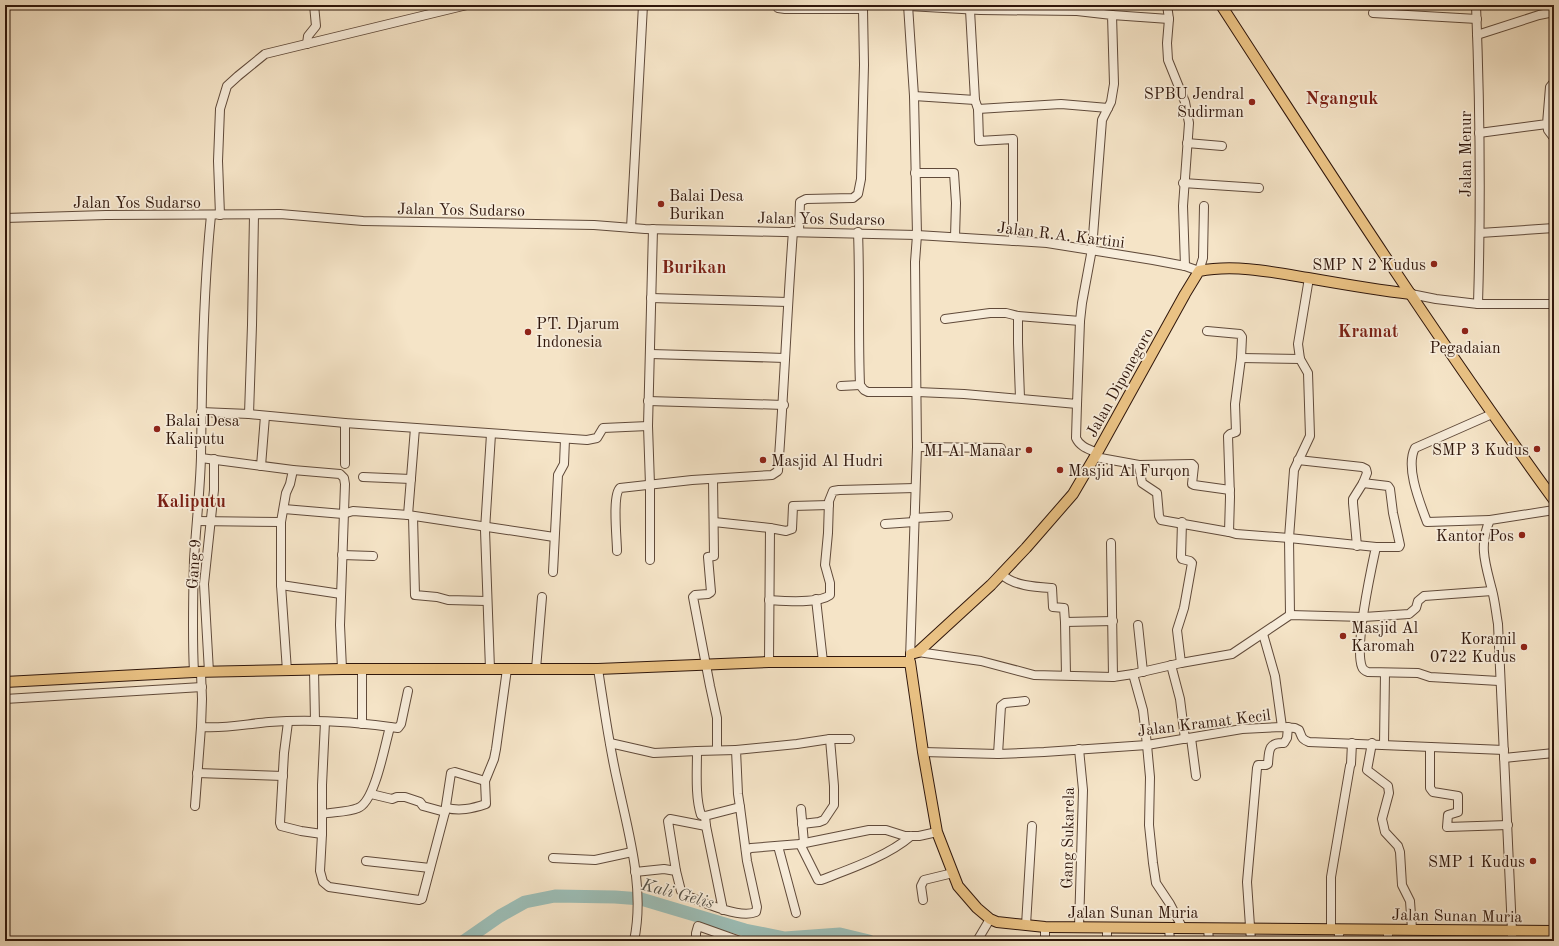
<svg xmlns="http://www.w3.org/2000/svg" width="1559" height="946" viewBox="0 0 1559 946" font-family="'Old Standard TT',serif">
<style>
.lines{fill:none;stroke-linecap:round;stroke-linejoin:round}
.river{stroke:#9cbeb7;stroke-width:13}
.minor-casing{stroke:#604a3a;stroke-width:10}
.major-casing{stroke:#2f160b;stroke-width:12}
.minor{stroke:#f8eddb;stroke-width:8}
.major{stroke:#eac284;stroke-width:10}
.poi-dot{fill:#8f2418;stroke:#f8eddb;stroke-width:1.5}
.labels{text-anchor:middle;stroke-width:3.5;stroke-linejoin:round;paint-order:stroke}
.poi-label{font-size:16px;fill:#2f160b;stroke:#f8eddb;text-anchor:end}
.street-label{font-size:16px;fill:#2f160b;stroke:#f8eddb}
.water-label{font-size:17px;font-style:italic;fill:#555147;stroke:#f8eddb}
.quarter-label{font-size:18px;font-weight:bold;fill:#7a1f14;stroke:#f8eddb}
</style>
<rect width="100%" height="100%" fill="#f5e4c7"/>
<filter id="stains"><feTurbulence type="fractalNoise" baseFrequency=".005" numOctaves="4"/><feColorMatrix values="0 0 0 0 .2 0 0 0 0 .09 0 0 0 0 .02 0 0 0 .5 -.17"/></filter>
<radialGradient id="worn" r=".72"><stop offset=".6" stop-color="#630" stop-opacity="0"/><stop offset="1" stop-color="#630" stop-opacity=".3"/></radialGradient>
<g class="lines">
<polyline class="river" points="464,941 500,916 525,902 555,896 615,897 641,899 745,930 785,938 840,934 869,941"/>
<g class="minor-casing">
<g id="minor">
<polyline points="779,5 778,8 785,9 821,9"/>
<polyline points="819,5 821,9 863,9 863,5"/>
<polyline points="908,5 914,96 917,235 915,262 917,447 910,659"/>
<polyline points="1167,5 1169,19 1167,43 1168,60 1185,102 1189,123 1183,206 1185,266"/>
<path d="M1476,5C1480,104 1481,204 1478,304"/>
<polyline points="970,10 975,100 978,109 1061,104 1108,108"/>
<polyline points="1373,13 1477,19"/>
<polyline points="1112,15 1169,19"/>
<polyline points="1477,35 1539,15 1554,12"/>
<polyline points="307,44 308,36 316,26 314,5"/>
<polyline points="914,96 975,100"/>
<polyline points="978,109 979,141 1013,139 1013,241"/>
<polyline points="1547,124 1548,130 1554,138"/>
<polyline points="1479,133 1547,124 1550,87 1554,82"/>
<polyline points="1187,143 1222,146"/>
<polyline points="915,173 954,173 956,203 955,237"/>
<polyline points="1183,183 1259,188"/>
<polyline points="220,215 218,161 220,109 227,86 238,76 265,54 467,5"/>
<polyline points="5,218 106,215 280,214 363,221 594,225 645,229 917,235 1047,243 1153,260 1185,266 1199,271 1203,258 1204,206"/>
<polyline points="631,228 643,5"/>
<polyline points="799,231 800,202 806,199 853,198 858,194 861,179 864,65 863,9"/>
<path d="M858,232C860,283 858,334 860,385L864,390L868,392H917L964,394L1077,404L1080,321L1082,303L1092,249L1102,120L1111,102L1114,84L1112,15L1077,11L980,10L908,6"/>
<polyline points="1480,233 1554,228"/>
<polyline points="1411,294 1436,299 1478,304 1554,304"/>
<polyline points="651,298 788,302"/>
<polyline points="1018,316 1018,343 1020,398"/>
<polyline points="945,319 990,313 1006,313 1018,316 1080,321"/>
<path d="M1207,331L1240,334L1242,337L1241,358L1235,404L1236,432L1230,434L1228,436L1230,497L1229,532L1236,534L1289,538L1376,547C1371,570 1354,647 1362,667C1363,670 1365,671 1368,672L1418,673L1430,677L1499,681"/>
<polyline points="651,354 785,358"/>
<polyline points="1241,358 1300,359"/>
<polyline points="841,386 860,385"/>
<polyline points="648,401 784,405"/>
<path d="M1077,404L1076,438C1080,447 1089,449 1097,453"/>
<polyline points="201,412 249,414 345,423 587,440 597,438 603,428 648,426"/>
<polyline points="249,414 252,325 254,215"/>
<polyline points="345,423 345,464"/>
<polyline points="917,447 1001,448"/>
<polyline points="1095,457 1139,465 1192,464 1194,466 1192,484 1194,485 1230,490"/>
<polyline points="201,458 293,470 340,474 344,478 345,484 340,625 342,669"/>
<polyline points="1298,460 1362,467 1366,469 1367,473 1363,483 1353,499 1353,503 1357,546"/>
<polyline points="1139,465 1142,483 1157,493 1159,516 1161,520 1229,532"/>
<polyline points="261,466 265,416"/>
<polyline points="363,477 411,479"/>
<polyline points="713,479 714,556 708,557 711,592 708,594 695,595 693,597 710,686 717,718 717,750"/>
<polyline points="1363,483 1388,486 1390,489 1393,513 1400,545 1399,547 1376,547"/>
<polyline points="284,509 343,514 353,511 408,515 554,537"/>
<polyline points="408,515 415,428"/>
<polyline points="413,516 415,595 437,597 448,600 487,601"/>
<polyline points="914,518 948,516"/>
<path d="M1490,520L1427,522C1420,503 1405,467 1415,448L1492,414"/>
<polyline points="197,521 281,522"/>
<polyline points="714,522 770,528"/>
<polyline points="885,524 914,522"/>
<polyline points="1111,543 1113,677"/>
<path d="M617,551C617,539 612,495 620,488L692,480L772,475L778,471C784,391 787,311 793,231"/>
<polyline points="342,555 373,556"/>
<polyline points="650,560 650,485 648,426 653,229"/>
<polyline points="553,572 558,475 564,464 565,439"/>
<path d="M1001,574C1014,586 1035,587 1052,588L1053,607L1064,608L1065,622L1113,621"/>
<polyline points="281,585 341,594"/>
<polyline points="816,599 823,662"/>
<path d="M769,600C784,601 818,604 830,595V583L825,565L828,533L829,501L833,491L839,490L915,488"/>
<polyline points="1290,615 1289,538 1294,470 1310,436 1308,373 1300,359 1298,344 1309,278"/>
<polyline points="1065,622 1066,675"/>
<polyline points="1138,625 1143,672"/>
<polyline points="1263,634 1275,676 1282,727"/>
<polyline points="918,652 981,661 1034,675 1113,677 1133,674 1181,663 1232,654 1290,615 1364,617 1409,614 1416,608 1418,601 1424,596 1492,591"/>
<polyline points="769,662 770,528 786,531 792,529 793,506 829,505"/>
<polyline points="1181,663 1177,630 1184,608 1192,563 1190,561 1182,559 1181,557 1182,522"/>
<polyline points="1171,665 1180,699 1185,739"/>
<polyline points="490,669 485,530 491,434"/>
<polyline points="536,669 542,597"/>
<path d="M598,669C604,707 609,746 618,784C629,835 645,889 634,941"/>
<polyline points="314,670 315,721"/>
<polyline points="287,671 281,585 281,522 286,493 290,484 293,470"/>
<path d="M194,672C192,635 193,598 194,560C196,526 200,492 201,457C202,377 203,295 211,215"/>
<polyline points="209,672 204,584 214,490 214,459"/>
<path d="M201,673L202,699L201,727C224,729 246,724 269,722C310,719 357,722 398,728L401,724L408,691"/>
<polyline points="1133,674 1143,710 1147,745 1150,777 1149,825 1153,863 1156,883 1170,904 1182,927"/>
<polyline points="5,699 202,687"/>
<polyline points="288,722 284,753 280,823 281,826 301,831 322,834"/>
<polyline points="325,722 322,785 322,834 320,871 323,882 329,887 419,900 422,899 445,812 451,773 455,772 485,781"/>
<polyline points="362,724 362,669"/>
<polyline points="1191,738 1196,776"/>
<path d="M610,743L654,753L697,751C697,772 695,796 701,815L705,816"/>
<polyline points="1372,743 1367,770 1388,786 1389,793 1382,819 1385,832 1398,846 1400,852 1402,885 1410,901 1412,929"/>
<polyline points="1384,744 1385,673"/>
<polyline points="1430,747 1430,788 1433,792 1458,796 1458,812 1448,815 1447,827 1508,825"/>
<polyline points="697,751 736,750"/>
<path d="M923,752L998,754L1044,752L1147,745L1242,729L1282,727L1295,728L1299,730C1302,737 1301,739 1309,742L1504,750"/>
<polyline points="998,754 1001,706 1005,703 1025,701"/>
<polyline points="1504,758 1554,753"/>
<polyline points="197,773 283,776"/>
<polyline points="371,794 392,799 397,797 405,797 420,802 423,806 445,812"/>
<polyline points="195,806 201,727"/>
<polyline points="740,807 738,794 736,750 797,744 830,739 850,739"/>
<path d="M446,808C460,811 471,809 486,804L485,781L494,759L496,749L507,669"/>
<polyline points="801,809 804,843"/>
<path d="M322,814C333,812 349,812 358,808C375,802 385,744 390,727"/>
<polyline points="802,824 819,822 824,820 834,805 834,786 830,739"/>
<path d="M800,844L818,880H821C850,869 888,856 911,836"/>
<polyline points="778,846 796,913"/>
<polyline points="746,850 751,848 800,844 869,830 886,830 905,836 919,836 937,832"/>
<polyline points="553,858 595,860 632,852"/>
<polyline points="366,861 430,868"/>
<polyline points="676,871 668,821 670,819 706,826"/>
<path d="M635,872L664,869L676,871L681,891L685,895C702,902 739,919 756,912L757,907L747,861L740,807L705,816L706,826L723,910"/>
<polyline points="923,900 921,886 924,880 953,873"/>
<polyline points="1026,925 1032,826"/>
<polyline points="1079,927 1083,790 1079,749"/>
<polyline points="1107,927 1107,941"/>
<polyline points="1169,928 1170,941"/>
<polyline points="1208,928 1209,941"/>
<polyline points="1331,929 1331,877 1350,766 1351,764 1352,743"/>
<polyline points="1388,929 1388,941"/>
<polyline points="696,941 696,933 698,926 740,941"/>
<polyline points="977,941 990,919"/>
<polyline points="1045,941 1045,927"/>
<path d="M1251,941L1247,882L1257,768L1258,765H1266L1268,764C1269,751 1268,742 1284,743L1287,738L1288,727"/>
<polyline points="1338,941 1340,929"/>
<path d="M1512,941V931L1498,624C1496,613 1495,601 1492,590C1486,566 1478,545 1490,520L1554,510"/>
</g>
</g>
<g class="major-casing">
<g id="major">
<path d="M1221,5C1329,172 1437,339 1554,500"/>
<path d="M911,654L918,652L991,585L1026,548L1073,494L1097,453L1185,294L1199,271C1235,264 1273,272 1308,278C1342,284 1377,290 1411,294"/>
<polyline points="5,682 194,672 342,669 598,669 769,662 910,662 923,752 937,832 958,886 977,908 990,919 997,922 1045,927 1554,931"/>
</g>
</g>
<use href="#minor" class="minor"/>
<use href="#major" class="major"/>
</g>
<g class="poi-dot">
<circle cx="1252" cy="102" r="4"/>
<circle cx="661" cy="204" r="4"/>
<circle cx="1434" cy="264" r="4"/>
<circle cx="1465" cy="331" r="4"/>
<circle cx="528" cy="332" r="4"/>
<circle cx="157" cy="429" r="4"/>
<circle cx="1537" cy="449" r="4"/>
<circle cx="1029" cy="450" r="4"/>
<circle cx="763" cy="460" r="4"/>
<circle cx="1060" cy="470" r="4"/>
<circle cx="1522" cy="535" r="4"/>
<circle cx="1343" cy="636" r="4"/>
<circle cx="1524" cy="647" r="4"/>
<circle cx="1533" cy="861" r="4"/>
</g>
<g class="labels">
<g class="poi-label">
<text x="1244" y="99">SPBU Jendral<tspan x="1244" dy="18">Sudirman</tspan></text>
<text x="669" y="201" text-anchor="start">Balai Desa<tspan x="669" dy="18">Burikan</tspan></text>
<text x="1426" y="270">SMP N 2 Kudus</text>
<text x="536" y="329" text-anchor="start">PT. Djarum<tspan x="536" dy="18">Indonesia</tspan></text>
<text x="1465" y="353" text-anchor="middle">Pegadaian</text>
<text x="165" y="426" text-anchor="start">Balai Desa<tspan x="165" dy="18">Kaliputu</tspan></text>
<text x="1529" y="455">SMP 3 Kudus</text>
<text x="1021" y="456">MI Al Manaar</text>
<text x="771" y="466" text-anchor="start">Masjid Al Hudri</text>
<text x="1068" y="476" text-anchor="start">Masjid Al Furqon</text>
<text x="1514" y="541">Kantor Pos</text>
<text x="1351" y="633" text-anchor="start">Masjid Al<tspan x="1351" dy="18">Karomah</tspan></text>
<text x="1516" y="644">Koramil<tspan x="1516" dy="18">0722 Kudus</tspan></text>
<text x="1525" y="867">SMP 1 Kudus</text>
</g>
<g class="street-label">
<text transform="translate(1465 154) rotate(-90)" y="6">Jalan Menur</text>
<text x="137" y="208">Jalan Yos Sudarso</text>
<text transform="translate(461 209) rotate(1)" y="6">Jalan Yos Sudarso</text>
<text transform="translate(821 218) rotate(1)" y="6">Jalan Yos Sudarso</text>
<text transform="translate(1061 234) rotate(7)" y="6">Jalan R.A. Kartini</text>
<text transform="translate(1119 382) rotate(-61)" y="6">Jalan Diponegoro</text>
<text transform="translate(193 564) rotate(-86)" y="6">Gang 9</text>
<text transform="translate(1204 722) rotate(-7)" y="6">Jalan Kramat Kecil</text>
<text transform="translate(1067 838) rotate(-89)" y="6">Gang Sukarela</text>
<text x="1133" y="918">Jalan Sunan Muria</text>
<text transform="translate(1457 915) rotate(1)" y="6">Jalan Sunan Muria</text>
</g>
<g class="water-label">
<text transform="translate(678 893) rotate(15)" y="6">Kali Gelis</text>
</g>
<g class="quarter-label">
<text x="1342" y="104">Nganguk</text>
<text x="694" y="273">Burikan</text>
<text x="1368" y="337">Kramat</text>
<text x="191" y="507">Kaliputu</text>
</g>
</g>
<rect width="1559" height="946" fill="none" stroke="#f5e4c7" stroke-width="20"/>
<rect x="6" y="6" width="1547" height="934" fill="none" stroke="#2f160b" stroke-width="2"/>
<rect x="10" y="10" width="1539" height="926" fill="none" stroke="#2f160b"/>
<rect width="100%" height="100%" filter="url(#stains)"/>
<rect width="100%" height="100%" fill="url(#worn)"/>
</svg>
